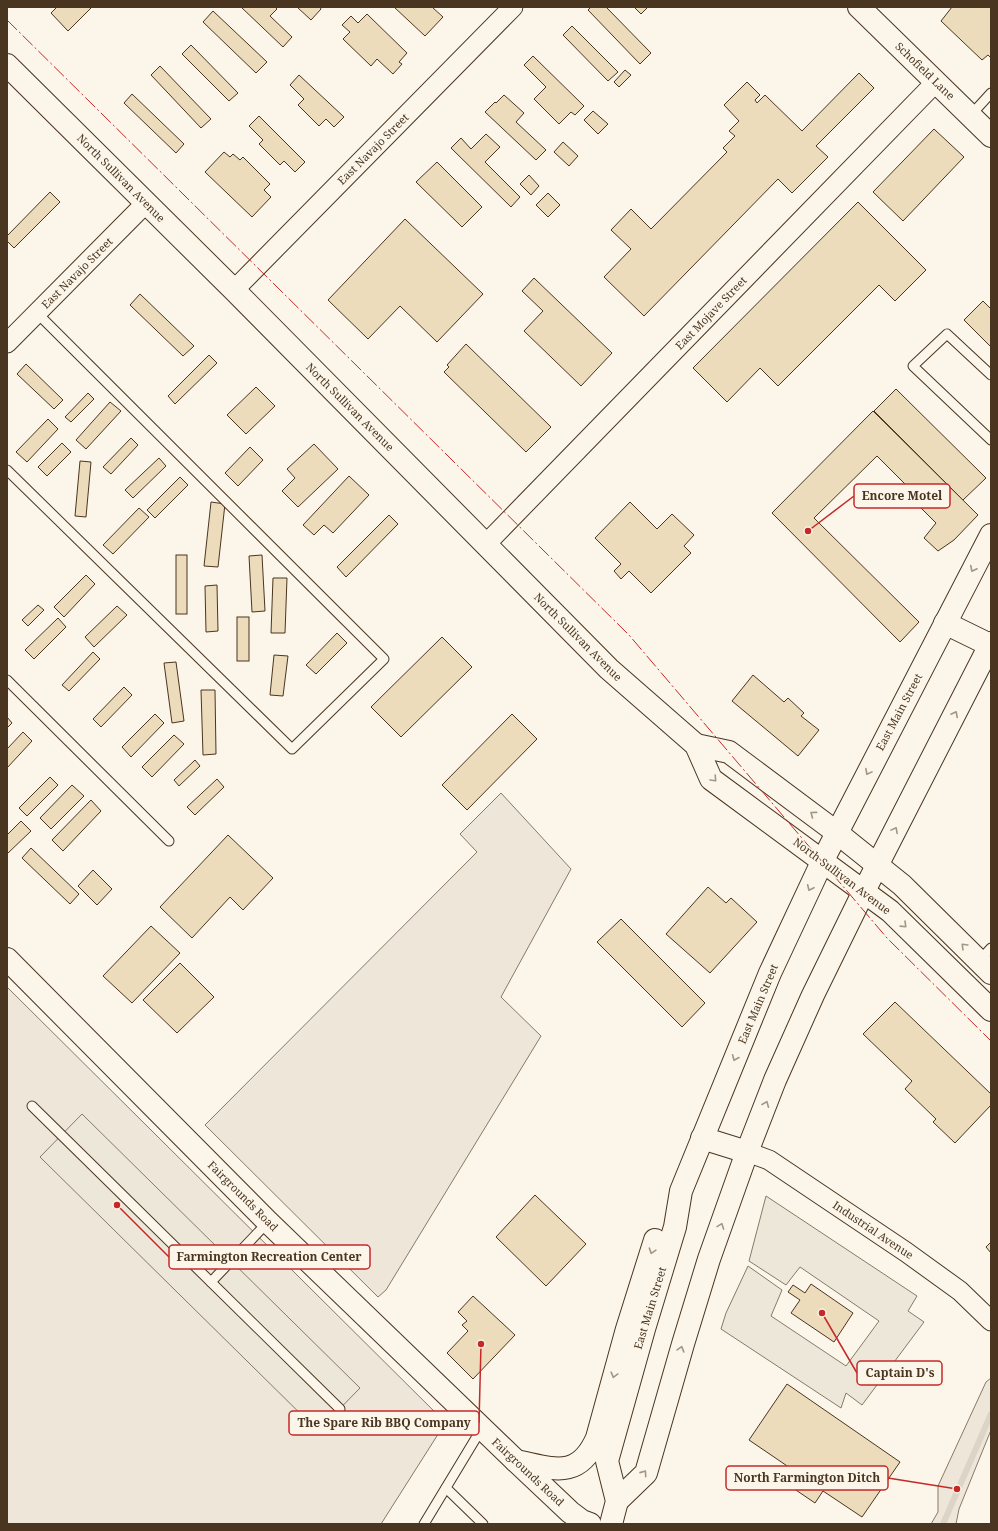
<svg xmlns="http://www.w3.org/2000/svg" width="998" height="1531" viewBox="0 0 998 1531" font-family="'Noto Serif',serif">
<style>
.green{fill:#ede6d9;stroke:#887966}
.parking{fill:#ede7d9;stroke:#887966}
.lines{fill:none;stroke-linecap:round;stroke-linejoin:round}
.stream{stroke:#dcd4c6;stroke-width:6}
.building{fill:#ecdcbc;stroke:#4a3520}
.service-casing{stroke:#4a3520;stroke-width:11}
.minor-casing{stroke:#4a3520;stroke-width:21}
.tertiary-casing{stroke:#4a3520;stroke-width:24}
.secondary-casing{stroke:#4a3520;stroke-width:24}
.primary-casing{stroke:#4a3520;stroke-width:24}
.service{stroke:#fbf6e9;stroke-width:9}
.minor{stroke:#fbf6e9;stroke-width:19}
.tertiary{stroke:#fbf6e9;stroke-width:22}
.secondary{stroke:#fbf6e9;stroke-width:22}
.primary{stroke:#fbf6e9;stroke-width:22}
.power{stroke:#c62828;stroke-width:1;stroke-dasharray:14 3 2 3;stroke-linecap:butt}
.oneway{stroke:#a29684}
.labels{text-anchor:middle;stroke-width:3;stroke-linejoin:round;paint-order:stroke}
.street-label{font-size:11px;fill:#4a3520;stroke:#fbf6e9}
.leader{fill:none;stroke:#c62828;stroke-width:1.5}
.callout-dot{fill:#c62828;stroke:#fbf6e9;stroke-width:1.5}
.callout{fill:#fbf6e9;stroke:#c62828;stroke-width:1.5}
.callout-label{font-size:12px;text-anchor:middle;font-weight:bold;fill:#4a3520}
</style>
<rect width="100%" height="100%" fill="#fbf6e9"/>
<g class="green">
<polygon points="501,793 571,869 501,997 541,1036 386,1290 378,1297 205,1125 477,852 460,834"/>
<polygon points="7,987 446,1423 442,1428 381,1524 7,1524"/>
<polygon points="991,1378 991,1430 959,1509 956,1524 931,1524 938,1512 938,1486 986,1382"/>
</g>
<g class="parking">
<polygon points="82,1114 360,1388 318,1431 40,1157"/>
<polygon points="766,1196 917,1296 908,1311 924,1322 862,1405 846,1393 841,1408 721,1329 726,1313 748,1266 782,1290 771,1316 846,1366 879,1321 800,1267 786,1285 749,1261"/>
</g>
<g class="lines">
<polyline class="stream" points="943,1524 991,1414"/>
</g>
<g class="building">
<polygon points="57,7 92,7 68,31 51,13"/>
<polygon points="241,7 275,7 277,9 270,16 292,37 283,47"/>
<polygon points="297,7 320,7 321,9 311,20"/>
<polygon points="394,7 432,7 443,17 425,36"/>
<polygon points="591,7 606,7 651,53 640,64 588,10"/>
<polygon points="634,7 648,7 641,14"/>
<polygon points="952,7 991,7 991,58 988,55 982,60 941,21"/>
<polygon points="213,11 267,62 256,73 203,22"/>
<polygon points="367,14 407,53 399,62 402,64 393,74 377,59 371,66 343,39 350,32 342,25 351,16 358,23"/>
<polygon points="572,26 618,72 608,81 563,35"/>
<polygon points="191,45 238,93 229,101 182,54"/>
<polygon points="533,56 584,106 575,115 571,112 559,124 534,99 546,87 524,65"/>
<polygon points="160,66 211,119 201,128 151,75"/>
<polygon points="625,70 631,75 619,87 614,82"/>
<polygon points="859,73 874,88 816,146 828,157 792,193 778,179 644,316 604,277 631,249 611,230 631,209 651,229 727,152 723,148 735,136 729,131 739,121 724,105 747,82 760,95 755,100 757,103 765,95 802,131"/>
<polygon points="299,75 344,117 334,127 326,119 319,126 298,105 304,99 290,85"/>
<polygon points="132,94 184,144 176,153 124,103"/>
<polygon points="504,95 524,113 516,122 546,150 536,160 485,112 495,102 496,103"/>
<polygon points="593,111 608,124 598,134 584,120"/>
<polygon points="259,116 305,162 295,172 284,161 280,165 259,144 263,140 249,126"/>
<polygon points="934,129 964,157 903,221 873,192"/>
<polygon points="486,134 500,147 485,162 520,197 511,207 451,148 461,138 471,149"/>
<polygon points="563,142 578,156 569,166 554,152"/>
<polygon points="224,152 230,157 233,154 240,160 243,157 270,184 264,190 271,197 252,217 205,172"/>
<polygon points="437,162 482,207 462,227 416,182"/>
<polygon points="529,175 539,186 531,195 520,184"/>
<polygon points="50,192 60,202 14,248 7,241 7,236"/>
<polygon points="548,193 560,205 548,217 536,205"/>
<polygon points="858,202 926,270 895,301 879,285 778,386 760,368 727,402 693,368"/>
<polygon points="405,219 483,294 437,342 400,306 368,339 328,300"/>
<polygon points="534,278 612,353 581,386 524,331 543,311 522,291"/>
<polygon points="140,294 194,346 183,356 130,305"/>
<polygon points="983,301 991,309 991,347 964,320"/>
<polygon points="466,344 551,427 526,452 444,372 449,367 447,365"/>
<polygon points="209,355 217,363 175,404 168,396"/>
<polygon points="26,364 63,400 54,409 17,374"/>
<polygon points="256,387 275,406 246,434 227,415"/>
<polygon points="896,389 986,478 963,500 874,411"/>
<polygon points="88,393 94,399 71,422 65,417"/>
<polygon points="110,402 121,411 86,449 76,440"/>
<polygon points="873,411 978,515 954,540 938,551 924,538 936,523 910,497 914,493 877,456 814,518 919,622 900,642 772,513"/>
<polygon points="48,419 58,429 27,462 16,452"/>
<polygon points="131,438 138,445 111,474 103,467"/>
<polygon points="62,443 71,452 47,476 38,467"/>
<polygon points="314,444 338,469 298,507 282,491 295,478 287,469"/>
<polygon points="250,447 263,460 238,486 225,473"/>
<polygon points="159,458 166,466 133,498 125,490"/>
<polygon points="80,461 91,462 86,517 75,516"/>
<polygon points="349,476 369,495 333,533 324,525 314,535 303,525"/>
<polygon points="180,477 188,485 155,518 147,510"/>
<polygon points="211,502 225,504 218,567 204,566"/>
<polygon points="630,502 657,529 672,514 694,535 684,546 691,553 651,593 629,571 621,579 614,571 621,564 595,538"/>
<polygon points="139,508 149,517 113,554 103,545"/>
<polygon points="389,515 398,524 346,577 337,567"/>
<rect x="176" y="555" width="11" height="59"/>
<polygon points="262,555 265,611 252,612 249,556"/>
<polygon points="86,575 95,584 64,617 54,607"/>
<polygon points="273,578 287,578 285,633 271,633"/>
<polygon points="217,585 218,631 206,632 205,586"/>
<polygon points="38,605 44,610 28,626 22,620"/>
<polygon points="117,606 127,615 94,647 85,637"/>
<rect x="237" y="617" width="12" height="44"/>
<polygon points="58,618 66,627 34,659 25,650"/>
<polygon points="337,633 347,643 316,674 306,665"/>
<polygon points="442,637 472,667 401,737 371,707"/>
<polygon points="93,652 100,659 69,691 62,685"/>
<polygon points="274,655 288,656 283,696 270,695"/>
<polygon points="176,662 184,721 172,723 164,663"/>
<polygon points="753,675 784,702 788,698 804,713 801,716 819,730 798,756 732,701"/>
<polygon points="124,687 132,695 101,727 93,719"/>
<polygon points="201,690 215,690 216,754 203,755"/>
<polygon points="155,714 164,723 131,757 122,747"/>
<polygon points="512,714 537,739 467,810 442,785"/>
<polygon points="7,717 12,723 7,728"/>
<polygon points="23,732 32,741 7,768 7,749"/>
<polygon points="174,735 184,744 152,777 142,767"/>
<polygon points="195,760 200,766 179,786 174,780"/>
<polygon points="50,777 58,785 27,816 19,808"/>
<polygon points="217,779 224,787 195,815 187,807"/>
<polygon points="72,785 84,796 51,829 40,818"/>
<polygon points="91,800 101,811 63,851 52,840"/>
<polygon points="21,821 31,831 7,854 7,835"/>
<polygon points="228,835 273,878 243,910 230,897 192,938 160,907"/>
<polygon points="31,848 79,894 70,904 22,858"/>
<polygon points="93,870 112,889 97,905 78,886"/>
<polygon points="708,887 726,903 731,898 757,922 710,973 666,934"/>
<polygon points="621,919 705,1003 682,1027 597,942"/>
<polygon points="151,926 180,953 132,1003 103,976"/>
<polygon points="180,963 214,997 177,1033 143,1000"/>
<polygon points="895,1002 991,1094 991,1105 955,1143 933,1122 936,1119 905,1089 912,1081 863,1034"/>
<polygon points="535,1195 586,1244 546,1286 496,1237"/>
<polygon points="991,1242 991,1253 986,1247"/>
<polygon points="811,1284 853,1313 834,1342 791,1313 800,1300 788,1292 793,1285 805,1293"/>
<polygon points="473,1296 515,1335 473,1379 447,1353 468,1331 462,1325 467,1321 458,1312"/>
<polygon points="787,1384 900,1462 862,1517 823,1491 815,1503 787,1484 796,1472 749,1440"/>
</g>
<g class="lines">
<g class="service-casing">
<g id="service">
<polyline points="970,116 991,93"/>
<polyline points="991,375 947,334 913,366 991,440"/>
<polyline points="7,470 292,749 384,659 37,313"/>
<polyline points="7,680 169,841"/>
<polyline points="979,961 991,948"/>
<polyline points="32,1106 340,1409"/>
<polyline points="211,1282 268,1222"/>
<polyline points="446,1488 483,1524"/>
<polyline points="424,1524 482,1428"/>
</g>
</g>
<g class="minor-casing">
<g id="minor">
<polyline points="234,290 513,7"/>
<polyline points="7,343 146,203"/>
<polyline points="486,544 936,82"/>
<polyline points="747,1152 769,1160 906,1252 960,1291 991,1321"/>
</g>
</g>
<g class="tertiary-casing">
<g id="tertiary">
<polyline points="859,7 991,136"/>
<polyline points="7,959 268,1222 516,1461 570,1512 582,1521 590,1524"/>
</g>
</g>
<g class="secondary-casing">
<g id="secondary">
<polyline points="7,65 234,290 609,669 696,745 711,779 890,911 991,1010"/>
<polyline points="696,745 729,752 836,832 902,885 991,973"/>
</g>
</g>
<g class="primary-casing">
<g id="primary">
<polyline points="945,623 990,645"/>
<polyline points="702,1138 747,1152"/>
<path d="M516,1461C552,1468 578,1481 597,1438L627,1329L655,1240"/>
<polyline points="617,1501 646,1473 683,1344 709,1259 747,1152 775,1080 813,995 864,891 991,643"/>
<polyline points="611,1524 617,1501 607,1461 644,1329 675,1227 681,1191 770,973 823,860 991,535"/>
</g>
</g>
<use href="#service" class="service"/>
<use href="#minor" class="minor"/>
<use href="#tertiary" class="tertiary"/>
<use href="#secondary" class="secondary"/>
<use href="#primary" class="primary"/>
<polyline class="power" points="7,20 629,635 887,938 991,1041"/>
</g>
<defs><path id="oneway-chevron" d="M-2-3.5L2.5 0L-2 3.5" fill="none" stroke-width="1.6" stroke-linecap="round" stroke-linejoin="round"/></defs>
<g class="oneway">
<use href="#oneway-chevron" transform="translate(973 569) rotate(117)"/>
<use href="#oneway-chevron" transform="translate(955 714) rotate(-63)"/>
<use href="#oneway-chevron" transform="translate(868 772) rotate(118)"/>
<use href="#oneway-chevron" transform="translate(714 779) rotate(47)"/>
<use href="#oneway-chevron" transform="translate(813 814) rotate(-143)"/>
<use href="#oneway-chevron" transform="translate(895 830) rotate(-62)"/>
<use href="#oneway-chevron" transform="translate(810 888) rotate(115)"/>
<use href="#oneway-chevron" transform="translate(904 925) rotate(44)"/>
<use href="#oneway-chevron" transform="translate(964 946) rotate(-135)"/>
<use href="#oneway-chevron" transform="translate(735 1058) rotate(113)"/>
<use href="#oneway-chevron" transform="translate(766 1104) rotate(-68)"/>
<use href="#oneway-chevron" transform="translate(721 1226) rotate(-70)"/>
<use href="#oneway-chevron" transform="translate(652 1251) rotate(108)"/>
<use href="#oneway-chevron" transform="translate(681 1349) rotate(-74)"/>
<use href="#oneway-chevron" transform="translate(614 1375) rotate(105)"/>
<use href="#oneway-chevron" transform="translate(644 1473) rotate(-55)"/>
</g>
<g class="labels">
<g class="street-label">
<text transform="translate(925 71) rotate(44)" y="4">Schofield Lane</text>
<text transform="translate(373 149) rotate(-45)" y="4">East Navajo Street</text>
<text transform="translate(121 178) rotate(45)" y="4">North Sullivan Avenue</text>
<text transform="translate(77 273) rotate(-45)" y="4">East Navajo Street</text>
<text transform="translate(711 313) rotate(-46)" y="4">East Mojave Street</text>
<text transform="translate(350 407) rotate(45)" y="4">North Sullivan Avenue</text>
<text transform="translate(578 637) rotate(45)" y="4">North Sullivan Avenue</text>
<text transform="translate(899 712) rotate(-62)" y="4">East Main Street</text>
<text transform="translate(842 876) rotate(37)" y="4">North Sullivan Avenue</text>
<text transform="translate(758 1004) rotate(-67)" y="4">East Main Street</text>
<text transform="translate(243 1196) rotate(45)" y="4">Fairgrounds Road</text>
<text transform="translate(873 1230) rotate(34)" y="4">Industrial Avenue</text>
<text transform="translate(650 1308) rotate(-73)" y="4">East Main Street</text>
<text transform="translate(528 1472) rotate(43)" y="4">Fairgrounds Road</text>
</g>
</g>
<path class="leader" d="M808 531L854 496M117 1205L169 1257M822 1313L857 1373M481 1344L479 1423M957 1489L888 1478"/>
<g class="callout-dot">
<circle cx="808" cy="531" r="4"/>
<circle cx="117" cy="1205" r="4"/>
<circle cx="822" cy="1313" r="4"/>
<circle cx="481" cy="1344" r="4"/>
<circle cx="957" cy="1489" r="4"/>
</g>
<g class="callout">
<rect x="854" y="484" width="96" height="24" rx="4"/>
<rect x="169" y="1245" width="201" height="24" rx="4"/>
<rect x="857" y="1361" width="85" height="24" rx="4"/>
<rect x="289" y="1411" width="190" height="24" rx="4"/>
<rect x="726" y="1466" width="162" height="24" rx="4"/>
</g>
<g class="callout-label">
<text x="902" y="500">Encore Motel</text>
<text x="269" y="1261">Farmington Recreation Center</text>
<text x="900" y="1377">Captain D's</text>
<text x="384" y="1427">The Spare Rib BBQ Company</text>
<text x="807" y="1482">North Farmington Ditch</text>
</g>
<rect width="998" height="1531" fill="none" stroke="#4a3520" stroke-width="16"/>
</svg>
